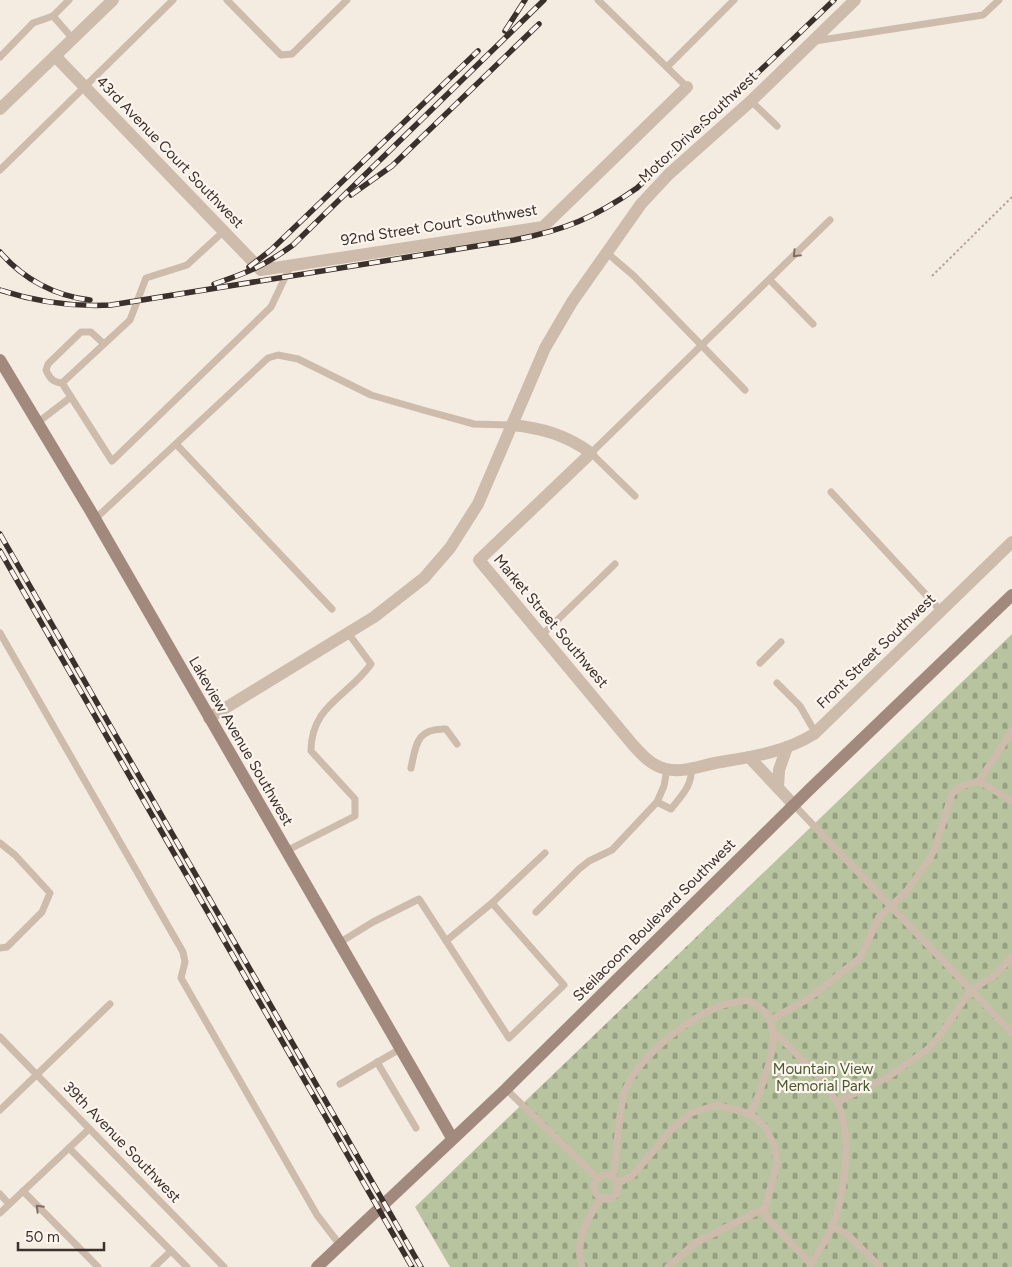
<svg xmlns="http://www.w3.org/2000/svg" width="1012" height="1267" viewBox="0 0 1012 1267" font-family="Figtree,sans-serif">
<style>
.cemetery{fill:url(#cemetery-stones)}
.lines{fill:none;stroke-linecap:round;stroke-linejoin:round}
.path{stroke:#b9a596;stroke-width:2;stroke-dasharray:2.5 2.5;stroke-linecap:butt}
.lane{stroke:#cdbbac;stroke-width:7}
.street{stroke:#cdbbac;stroke-width:12}
.secondary{stroke:#a18a7d;stroke-width:12}
.rail-casing{stroke:#3b302b;stroke-width:5.5}
.rail{stroke:#fbf5ee;stroke-width:4;stroke-dasharray:11;stroke-linecap:butt}
.oneway{stroke:#7d6f65}
.labels{text-anchor:middle;stroke-width:4.5;stroke-linejoin:round;paint-order:stroke}
.street-label{font-size:15px;fill:#3b302b;stroke:#fbf5ee}
.park-label{font-size:15px;fill:#4a5a2e;stroke:#fbf5ee}
</style>
<defs>
<pattern id="cemetery-stones" width="16" height="16" patternUnits="userSpaceOnUse" patternTransform="scale(1.25)"><rect width="16" height="16" fill="#b8c4a0"/><path d="M2 7V4a2 2 0 0 1 4 0v3zM10 15v-3a2 2 0 0 1 4 0v3z" fill="#97a083"/></pattern>
</defs>
<rect width="100%" height="100%" fill="#f4ebe1"/>
<polygon class="cemetery" points="1012,634 1012,1267 450,1267 415,1207"/>
<g class="lines">
<polyline class="path" points="932,276 1012,197"/>
<g class="lane">
<polyline points="227,0 281,55 292,54 347,0"/>
<polyline points="598,0 687,87"/>
<polyline points="53,16 73,39"/>
<polyline points="815,41 983,15 999,0"/>
<polyline points="0,57 33,23 53,16 69,0"/>
<polyline points="667,67 734,0"/>
<polyline points="751,101 777,126"/>
<polyline points="0,170 173,0"/>
<polyline points="606,252 634,276 745,390"/>
<polyline points="770,280 813,324"/>
<path d="M62,383C53,382 50,379 46,370L48,364L81,332H91L104,344"/>
<polyline points="71,397 62,383 130,320 146,278 187,265 224,231"/>
<polyline points="37,423 71,397 112,461 271,307 291,265"/>
<polyline points="176,444 332,609"/>
<polyline points="831,492 941,611"/>
<polyline points="635,496 591,453 830,220"/>
<polyline points="95,519 268,358 278,355 298,359 371,395 423,410 474,424 512,425"/>
<polyline points="0,633 183,952 185,962 181,978 317,1215 340,1245"/>
<polyline points="543,634 615,564"/>
<polyline points="760,663 781,642"/>
<polyline points="777,683 800,706 815,732"/>
<path d="M411,768C416,744 417,728 446,729L457,744"/>
<polyline points="979,781 1012,731"/>
<path d="M657,802L671,809C681,796 693,785 691,768"/>
<polyline points="794,805 1012,1033"/>
<polyline points="0,843 15,855 50,893 42,912 7,947 0,948"/>
<path d="M286,851L355,816V799L311,751C311,705 348,697 371,664L348,633"/>
<polyline points="536,912 579,869 589,861 612,850 657,802 664,786 667,769"/>
<polyline points="446,941 492,903"/>
<polyline points="339,943 373,922 419,899 509,1038 564,985 492,903 545,853"/>
<path d="M770,1020L808,999L860,958L879,917L906,892L929,860L935,848L952,794C960,785 967,784 979,781L1012,801"/>
<path d="M772,1030C794,1052 819,1074 836,1101C854,1130 844,1197 832,1227C826,1242 816,1253 810,1267"/>
<polyline points="0,1037 224,1267"/>
<polyline points="377,1062 416,1128"/>
<polyline points="340,1084 400,1049"/>
<polyline points="506,1089 597,1178"/>
<polyline points="837,1102 888,1077 928,1049 940,1035 971,990 995,975 1012,957"/>
<polyline points="0,1110 110,1004"/>
<polyline points="69,1148 89,1129"/>
<circle cx="606" cy="1187" r="12"/>
<path d="M613,1177C618,1149 617,1121 624,1094C635,1059 685,1021 717,1007C726,1003 737,1002 747,1000C755,1005 766,1010 770,1020C781,1044 760,1090 751,1114"/>
<polyline points="618,1183 632,1176 672,1129 691,1113 717,1105 751,1114 765,1127 775,1147 777,1164 765,1208 766,1217 811,1264"/>
<polyline points="23,1191 98,1267"/>
<polyline points="0,1194 9,1204"/>
<polyline points="0,1213 69,1148 187,1267"/>
<polyline points="832,1226 848,1235 880,1267"/>
<polyline points="154,1267 171,1251"/>
<path d="M582,1267C574,1241 587,1219 601,1198"/>
<polyline points="668,1267 695,1243 765,1208"/>
</g>
<g class="street">
<polyline points="55,56 261,270 543,227 687,87"/>
<polyline points="0,109 113,0"/>
<path d="M512,425C542,428 566,435 591,453L479,560L633,745C642,755 652,766 666,769C682,773 700,766 715,763C750,757 783,753 814,734L1012,542"/>
<polyline points="209,718 374,617 424,578 450,548 478,504 545,348 572,302 641,204 669,174 751,101 855,0"/>
<polyline points="749,757 794,805"/>
<polyline points="778,788 779,770 787,747"/>
</g>
<g class="secondary">
<polyline points="0,360 90,510 452,1138"/>
<polyline points="317,1267 506,1089 810,789 1012,595"/>
</g>
<g class="rail-casing">
<g id="rail">
<polyline points="505,31 525,0"/>
<polyline points="351,195 392,166 539,24"/>
<path d="M0,252C23,279 55,296 90,300"/>
<polyline points="249,267 271,250 478,51"/>
<path d="M214,284C247,273 264,266 293,245L544,0"/>
<path d="M0,290C37,302 72,307 111,305L514,240C565,230 594,218 637,188L834,0"/>
<polyline points="0,534 421,1267"/>
<polyline points="0,551 412,1267"/>
</g>
</g>
<use href="#rail" class="rail"/>
</g>
<defs><path id="oneway-chevron" d="M-2-3.5L2.5 0L-2 3.5" fill="none" stroke-width="1.6" stroke-linecap="round" stroke-linejoin="round" transform="scale(1.25)"/></defs>
<g class="oneway">
<use href="#oneway-chevron" transform="translate(796 254) rotate(135)"/>
<use href="#oneway-chevron" transform="translate(39 1208) rotate(-135)"/>
</g>
<g class="labels">
<g class="street-label">
<text transform="translate(698 127) rotate(-43)" y="5">Motor Drive Southwest</text>
<text transform="translate(170 152) rotate(46)" y="5">43rd Avenue Court Southwest</text>
<text transform="translate(439 225) rotate(-9)" y="5">92nd Street Court Southwest</text>
<text transform="translate(551 621) rotate(50)" y="5">Market Street Southwest</text>
<text transform="translate(876 651) rotate(-44)" y="5">Front Street Southwest</text>
<text transform="translate(241 741) rotate(60)" y="5">Lakeview Avenue Southwest</text>
<text transform="translate(654 920) rotate(-45)" y="5">Steilacoom Boulevard Southwest</text>
<text transform="translate(122 1142) rotate(46)" y="5">39th Avenue Southwest</text>
</g>
<g class="park-label">
<text x="823" y="1074">Mountain View<tspan x="823" dy="17">Memorial Park</tspan></text>
</g>
</g>
<path d="M18 1242v8h86v-8" fill="none" stroke="#3b302b" stroke-width="2.5"/>
<text x="25" y="1242" font-size="15" fill="#3b302b" stroke="#fbf5ee" stroke-width="4" paint-order="stroke">50 m</text>
</svg>
